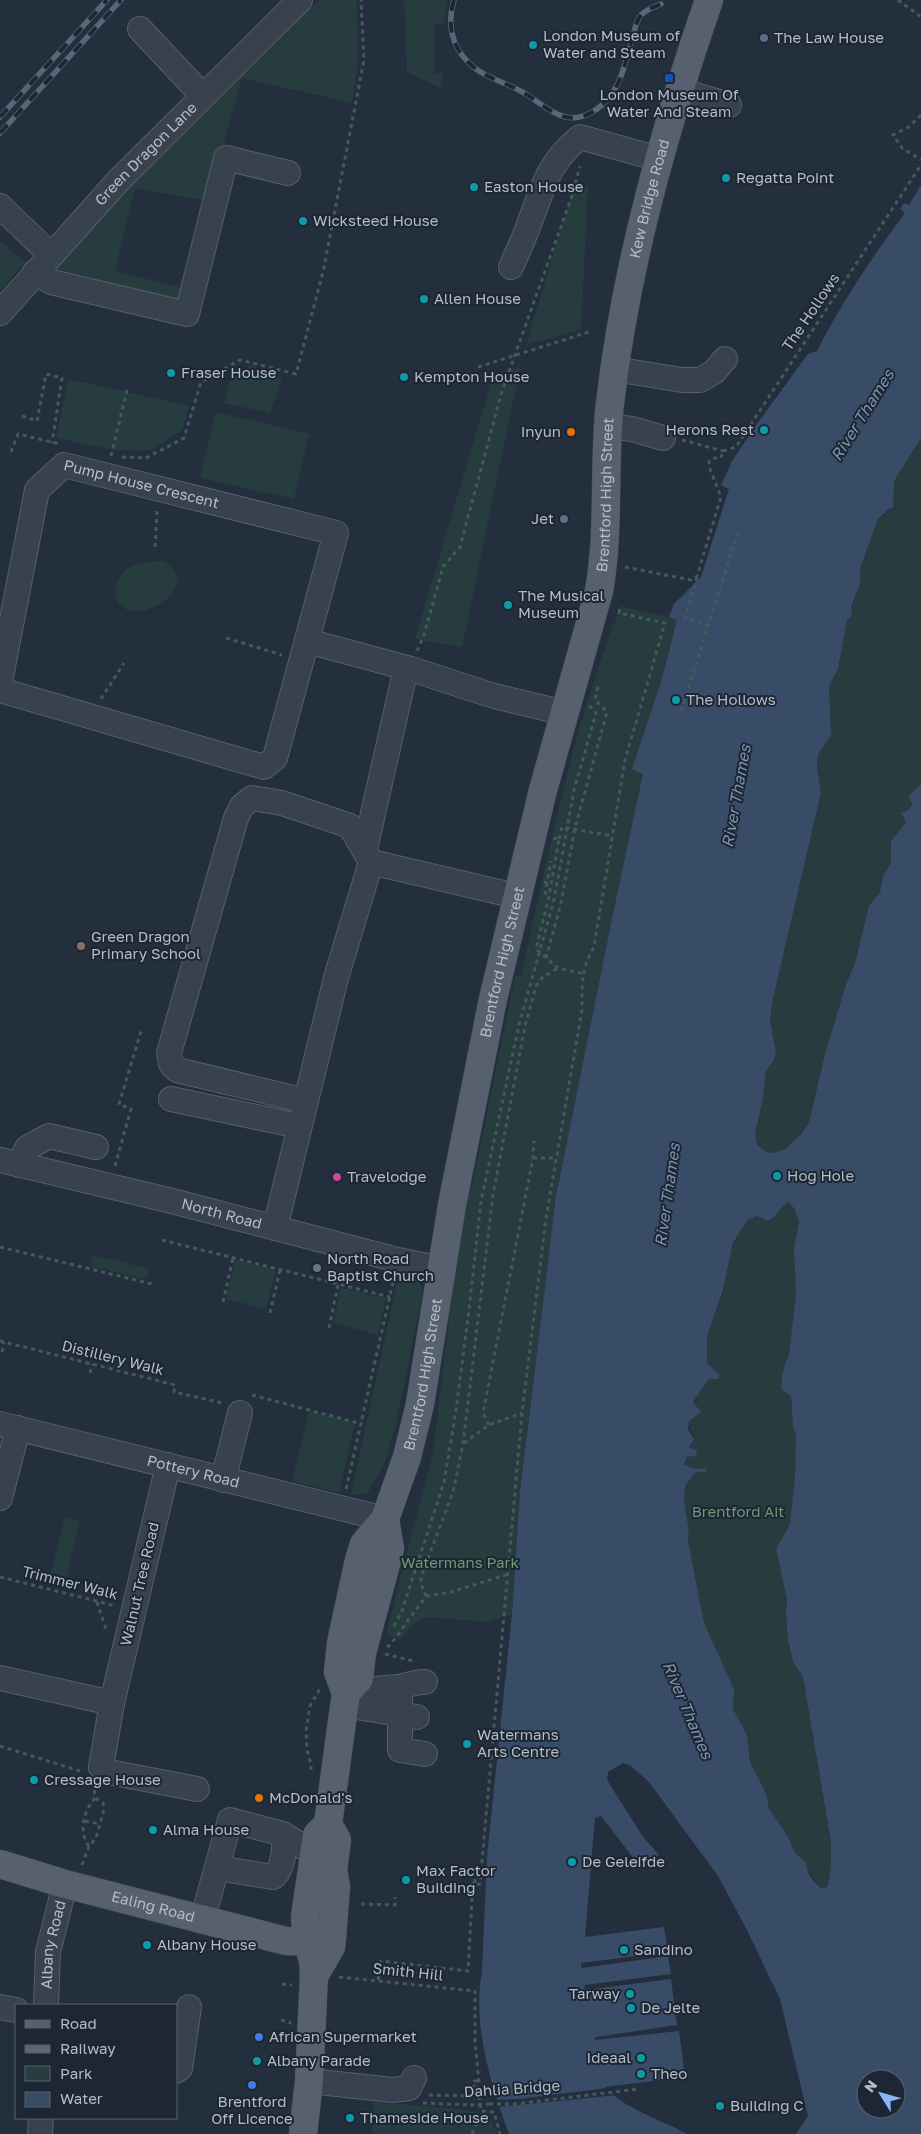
<svg xmlns="http://www.w3.org/2000/svg" width="921" height="2134" viewBox="0 0 921 2134" font-family="'Golos Text',sans-serif">
<style>
.green{fill:#263c3f}
.water{fill:#394c67;fill-rule:evenodd}
.pier{fill:#242f3e}
.lines{fill:none;stroke-linecap:round;stroke-linejoin:round}
.minor-casing{stroke:#565f6c;stroke-width:26}
.major-casing{stroke:#414a57;stroke-width:29}
.path{stroke:#44595c;stroke-width:3;stroke-dasharray:4 4;stroke-linecap:butt}
.minor{stroke:#38414e;stroke-width:24}
.major{stroke:#56606e;stroke-width:28}
.rail-casing{stroke:#5a6575;stroke-width:5.5}
.rail{stroke:#1d2633;stroke-width:4;stroke-dasharray:11;stroke-linecap:butt}
.path-bridge{stroke:#44595c;stroke-width:3;stroke-dasharray:4 4;stroke-linecap:butt}
.service-dot{fill:#5c6f8a;stroke:#1d2633;stroke-width:2}
.culture-dot{fill:#0f9aa8;stroke:#1d2633;stroke-width:2}
.transit-dot{fill:#1a4fb4;stroke:#1d2633;stroke-width:2}
.food-dot{fill:#e8710a;stroke:#1d2633;stroke-width:2}
.education-dot{fill:#8d6e63;stroke:#1d2633;stroke-width:2}
.hotel-dot{fill:#d1479c;stroke:#1d2633;stroke-width:2}
.worship-dot{fill:#6b7280;stroke:#1d2633;stroke-width:2}
.shop-dot{fill:#3f7fe0;stroke:#1d2633;stroke-width:2}
.labels{text-anchor:middle;stroke-width:4;stroke-linejoin:round;paint-order:stroke}
.poi-label{font-size:15px;fill:#b4bcc9;stroke:#1d2633;text-anchor:start}
.street-label{font-size:15px;fill:#b4bcc9;stroke:#1d2633}
.park-label{font-size:15px;fill:#6b9a76;stroke:#1d2633}
.water-label{font-size:16px;font-style:italic;fill:#7c92b1;stroke:#1d2633}
</style>
<rect width="100%" height="100%" fill="#242f3e"/>
<g class="green">
<polygon points="320,0 357,0 358,60 352,103 242,78 208,201 135,188 115,271 187,289 175,300 51,270 125,186 298,18"/>
<polygon points="404,0 448,0 443,23 435,25 434,73 443,74 441,88 407,72"/>
<polygon points="574,186 588,186 581,330 526,345"/>
<polygon points="0,241 25,262 0,291"/>
<polygon points="250,365 282,377 270,413 224,403 229,382"/>
<polygon points="520,368 462,647 415,639 494,373"/>
<polygon points="68,379 189,406 182,430 152,450 113,450 56,438"/>
<polygon points="216,412 309,434 294,499 200,478"/>
<polygon points="921,438 921,784 908,797 912,803 906,822 891,841 891,863 883,876 880,892 869,906 855,963 846,984 825,1054 809,1122 795,1141 778,1153 768,1153 757,1145 755,1133 763,1099 766,1071 774,1060 776,1052 770,1021 772,1003 821,793 817,767 818,755 831,735 829,686 838,669 847,620 860,584 859,568 878,519 893,508 893,481"/>
<path d="M163,561L173,568L178,579C176,584 175,590 172,593C162,606 134,620 120,605C109,592 119,572 132,566C141,561 154,562 163,561Z"/>
<path d="M621,606L677,619L661,682L633,768L644,774L615,904L556,1196L520,1492L512,1614L489,1622L426,1617L418,1620L400,1639L386,1634L433,1452L459,1237L477,1163L515,976H521C549,851 573,725 621,606Z"/>
<path d="M788,1202L794,1208L799,1221L794,1249L796,1294L789,1354L784,1367L782,1389L790,1396L793,1427L796,1435L795,1476L790,1524L776,1549L787,1600L786,1612L788,1641L793,1662L803,1677L831,1842V1865L828,1886L822,1889L806,1870V1862L795,1853L788,1837L769,1808L766,1793L750,1762L747,1735L733,1709L734,1689L704,1623L688,1540C691,1522 680,1502 686,1485C688,1481 693,1476 696,1472H706L707,1469H695L684,1464L687,1457L696,1456L697,1451L689,1447L694,1440C681,1413 699,1390 717,1371L707,1363C707,1355 705,1344 707,1336C712,1321 719,1307 723,1292C728,1273 735,1197 769,1221C776,1218 780,1207 788,1202Z"/>
<polygon points="93,1255 146,1268 149,1273 145,1279 91,1266"/>
<polygon points="235,1260 276,1270 266,1309 226,1299"/>
<path d="M400,1268C415,1272 419,1278 423,1292L395,1428L384,1464L367,1494L351,1495Z"/>
<polygon points="341,1288 386,1298 378,1335 333,1323"/>
<polygon points="309,1411 355,1422 339,1493 292,1481"/>
<polygon points="65,1518 80,1521 64,1587 48,1583"/>
<polygon points="374,2102 459,2109 488,2114 497,2134 372,2134"/>
</g>
<path class="water" d="M921,185V438L894,481L893,508L889,509L878,519L860,568V584L851,607L852,616L847,620L838,669L829,686L831,735L818,755L817,767L821,793L772,1003L770,1021L776,1052L774,1060L766,1071L763,1099L755,1133L757,1145L768,1153L778,1152L786,1148L801,1134L809,1122L825,1054L846,984L855,963L869,906L880,892L883,876L891,863V841L906,822L901,813L910,809L912,803L908,797L921,784V2134H796L808,2116L780,1999L746,1928L718,1876L649,1782L630,1765L623,1763L608,1772L607,1780L643,1837L659,1855L641,1868L601,1816L595,1818L585,1937L664,1927L668,1952L581,1963V1966L582,1968L668,1956L671,1974L585,1985L584,1988L585,1990L671,1979L677,2025L596,2037L595,2040L679,2031L685,2077L605,2087C624,2109 662,2120 687,2134H509C491,2084 472,2026 482,1972L487,1857L512,1614L520,1492L556,1196L615,904L643,774L632,769L661,682L677,620L669,617L674,604L701,577L729,489L721,485L732,461L754,428L808,354L817,351C842,302 872,257 905,213L900,209L904,203L909,205ZM788,1202L794,1208L799,1221L794,1249L796,1294L789,1354L784,1367L781,1385L782,1389L791,1397L793,1427L796,1435L795,1476L790,1524L776,1549L787,1600L786,1612L788,1640L793,1662L803,1677L831,1842V1865L828,1886L822,1889C813,1881 806,1874 806,1862L795,1853L788,1837L769,1808L766,1793L750,1762L747,1735L733,1709L734,1689L704,1623L688,1540C691,1522 680,1502 686,1485C688,1481 693,1476 696,1472H706L707,1469H695L684,1464L687,1457L696,1456L697,1451L689,1447L694,1440L688,1429L689,1421L701,1412L693,1402L709,1379H718L720,1375L707,1363V1337L723,1290L733,1243L747,1220L757,1216L768,1221C776,1218 780,1207 788,1202ZM866,2079H896V2109H866Z"/>
<polygon class="pier" points="639,2084 610,2089 617,2095 497,2107 495,2100 519,2099"/>
<g class="lines">
<g class="minor-casing">
<g id="minor">
<polyline points="140,29 202,95"/>
<polyline points="678,90 729,105"/>
<polyline points="0,206 51,255"/>
<path d="M511,267C517,253 524,239 529,224C544,186 547,164 580,137L659,159"/>
<polyline points="35,272 51,282 187,314 226,158 288,173"/>
<path id="s1" d="M0,313L119,180L300,0"/>
<polyline points="614,369 682,380 700,380 714,372 725,359"/>
<polyline points="608,426 632,429 663,438"/>
<polyline points="307,641 411,669 494,696 565,713"/>
<path id="s2" d="M0,682L37,490L64,465L336,533L275,758L264,767L0,690"/>
<polyline points="365,849 406,668"/>
<polyline points="371,862 516,896"/>
<polyline points="171,1099 299,1126"/>
<path id="s3" d="M0,1160L172,1201L398,1260L442,1269"/>
<polyline points="19,1165 27,1148 49,1136 96,1147"/>
<polyline points="275,1228 306,1101 177,1070 171,1064 169,1053 236,818 242,806 252,798 282,803 350,826 371,862 336,978 306,1101"/>
<path id="s4" d="M0,1424L385,1519"/>
<polyline points="168,1465 112,1703 101,1767 109,1772 197,1789"/>
<polyline points="223,1480 240,1413"/>
<polyline points="0,1498 18,1428"/>
<polyline points="0,1678 112,1703"/>
<polyline points="400,1687 400,1750 425,1754"/>
<path d="M346,1693C364,1690 380,1688 398,1687C408,1686 415,1681 425,1682"/>
<polyline points="345,1705 417,1717"/>
<path d="M217,1868L273,1877C283,1870 286,1845 283,1834"/>
<polyline points="202,1921 230,1820 283,1834 314,1854"/>
<path id="s5" d="M46,2005L48,1952L65,1884"/>
<polyline points="0,2007 16,2010"/>
<polyline points="176,2071 180,2068 189,2007"/>
<polyline points="309,2081 393,2090 409,2088 414,2078"/>
<polyline points="40,2134 41,2118"/>
</g>
</g>
<g class="major-casing">
<g id="major">
<polyline points="346,1693 359,1679 362,1653 390,1549 385,1519"/>
<path id="s6" d="M0,1864L65,1884L286,1941C307,1942 319,1941 332,1923"/>
<path id="s7" d="M314,1976L331,1947L332,1939L336,1886L333,1870L337,1840L328,1824L346,1693L338,1672L341,1643L359,1560L364,1544L385,1519L407,1457L420,1404L452,1205L493,999L543,790L599,591C610,529 603,465 610,403C626,265 664,131 709,0"/>
<polyline points="303,2134 309,2081 314,1976 313,1960 307,1942 305,1917 317,1835 328,1824"/>
</g>
</g>
<g class="path">
<polyline points="898,0 921,17"/>
<polyline points="921,115 909,127 893,135 902,148 921,160"/>
<polyline points="478,367 592,331"/>
<polyline points="22,416 37,421 46,374 62,378 52,443"/>
<polyline points="682,440 723,451"/>
<polyline points="723,451 736,447 921,165"/>
<polyline points="11,452 18,434 60,444"/>
<polyline points="111,456 127,390"/>
<polyline points="122,457 146,458 184,438 201,382 240,360 296,374 323,272 364,60 361,0"/>
<polyline points="155,547 157,509"/>
<polyline points="625,567 691,580 697,576 721,497 710,469 709,461 715,458 721,458 723,451"/>
<polyline points="697,577 685,618 708,626"/>
<polyline points="226,638 282,655"/>
<polyline points="417,651 424,635 443,567 460,547 502,391 573,193 580,166"/>
<polyline points="101,699 124,663"/>
<polyline points="681,711 738,532"/>
<polyline points="559,839 562,827 612,836"/>
<polyline points="555,840 555,838 559,839 549,896 536,949 558,968 584,974"/>
<polyline points="544,882 547,883 551,861"/>
<polyline points="547,883 545,895 549,896"/>
<polyline points="546,958 561,903 575,828 607,712 595,700 598,686"/>
<polyline points="533,1158 556,1158"/>
<polyline points="115,1166 131,1109 119,1104 142,1028"/>
<polyline points="162,1240 390,1297"/>
<polyline points="0,1247 152,1284"/>
<polyline points="223,1302 233,1258"/>
<polyline points="270,1313 280,1270"/>
<polyline points="329,1328 338,1285"/>
<polyline points="0,1341 175,1385 174,1392 222,1403"/>
<polyline points="2,1352 4,1342"/>
<polyline points="90,1373 92,1364"/>
<polyline points="252,1395 362,1424"/>
<polyline points="489,1425 483,1413 533,1158 534,1141"/>
<polyline points="464,1443 489,1425 522,1413"/>
<polyline points="346,1489 394,1278"/>
<polyline points="0,1577 116,1606"/>
<polyline points="426,1596 451,1592 509,1574"/>
<polyline points="97,1602 107,1632"/>
<polyline points="394,1626 402,1611 444,1482 456,1410 469,1310 481,1201 519,1025 554,900 574,790 596,713 594,709 589,706"/>
<polyline points="387,1647 391,1644 426,1596 421,1584 421,1577 453,1492 463,1444 493,1195 525,1026 536,986 543,977 558,968"/>
<polyline points="385,1654 413,1661"/>
<polyline points="0,1746 83,1772"/>
<polyline points="311,1770 311,1764 307,1750 306,1731 310,1706 321,1687"/>
<polyline points="85,1821 100,1824"/>
<path d="M89,1846C78,1832 84,1810 95,1798L94,1786"/>
<polyline points="82,1865 89,1846 96,1838 104,1809 103,1803 95,1798"/>
<path d="M475,1879V1885L480,1884L522,1413L546,1218L582,1010C582,986 581,968 594,947L625,760L665,623L619,613L620,607"/>
<polyline points="361,1904 395,1905 395,1897"/>
<polyline points="339,1977 475,1991 475,2042 479,2082 479,2096 427,2095"/>
<polyline points="378,1980 381,1961 468,1971 473,1881"/>
<polyline points="282,1984 292,1985"/>
<polyline points="281,2020 291,2023"/>
<polyline points="479,2096 481,2111 494,2112 500,2134"/>
<polyline points="473,2097 474,2081 479,2081"/>
<polyline points="423,2103 470,2105"/>
<polyline points="489,2104 514,2104 639,2089"/>
<polyline points="472,2134 476,2125 481,2120"/>
</g>
<use href="#minor" class="minor"/>
<use href="#major" class="major"/>
<g class="rail-casing">
<g id="rail">
<path d="M454,0C447,23 451,46 469,63C485,79 510,83 529,96C551,111 569,129 597,109C621,92 625,63 633,36C635,29 636,21 641,15C647,9 654,7 661,4"/>
<polyline points="0,117 107,0"/>
<polyline points="0,133 121,0"/>
</g>
</g>
<use href="#rail" class="rail"/>
<polyline class="path-bridge" points="470,2105 489,2104"/>
</g>
<g class="service-dot">
<circle cx="764" cy="38" r="5"/>
<circle cx="564" cy="519" r="5"/>
</g>
<g class="culture-dot">
<circle cx="533" cy="45" r="5"/>
<circle cx="726" cy="178" r="5"/>
<circle cx="474" cy="187" r="5"/>
<circle cx="303" cy="221" r="5"/>
<circle cx="424" cy="299" r="5"/>
<circle cx="171" cy="373" r="5"/>
<circle cx="404" cy="377" r="5"/>
<circle cx="764" cy="430" r="5"/>
<circle cx="508" cy="605" r="5"/>
<circle cx="676" cy="700" r="5"/>
<circle cx="777" cy="1176" r="5"/>
<circle cx="467" cy="1744" r="5"/>
<circle cx="34" cy="1780" r="5"/>
<circle cx="153" cy="1830" r="5"/>
<circle cx="572" cy="1862" r="5"/>
<circle cx="406" cy="1880" r="5"/>
<circle cx="147" cy="1945" r="5"/>
<circle cx="624" cy="1950" r="5"/>
<circle cx="630" cy="1994" r="5"/>
<circle cx="631" cy="2008" r="5"/>
<circle cx="641" cy="2058" r="5"/>
<circle cx="257" cy="2061" r="5"/>
<circle cx="641" cy="2074" r="5"/>
<circle cx="720" cy="2106" r="5"/>
<circle cx="350" cy="2118" r="5"/>
</g>
<rect class="transit-dot" x="664" y="73" width="10" height="10" rx="2.5"/>
<g class="food-dot">
<circle cx="571" cy="432" r="5"/>
<circle cx="259" cy="1798" r="5"/>
</g>
<circle class="education-dot" cx="81" cy="946" r="5"/>
<circle class="hotel-dot" cx="337" cy="1177" r="5"/>
<circle class="worship-dot" cx="317" cy="1268" r="5"/>
<g class="shop-dot">
<circle cx="259" cy="2037" r="5"/>
<circle cx="252" cy="2085" r="5"/>
</g>
<g class="labels">
<g class="poi-label">
<text x="543" y="41">London Museum of<tspan x="543" dy="17">Water and Steam</tspan></text>
<text x="774" y="43">The Law House</text>
<text x="669" y="100" text-anchor="middle">London Museum Of<tspan x="669" dy="17">Water And Steam</tspan></text>
<text x="736" y="183">Regatta Point</text>
<text x="484" y="192">Easton House</text>
<text x="313" y="226">Wicksteed House</text>
<text x="434" y="304">Allen House</text>
<text x="181" y="378">Fraser House</text>
<text x="414" y="382">Kempton House</text>
<text x="754" y="435" text-anchor="end">Herons Rest</text>
<text x="561" y="437" text-anchor="end">Inyun</text>
<text x="554" y="524" text-anchor="end">Jet</text>
<text x="518" y="601">The Musical<tspan x="518" dy="17">Museum</tspan></text>
<text x="686" y="705">The Hollows</text>
<text x="91" y="942">Green Dragon<tspan x="91" dy="17">Primary School</tspan></text>
<text x="787" y="1181">Hog Hole</text>
<text x="347" y="1182">Travelodge</text>
<text x="327" y="1264">North Road<tspan x="327" dy="17">Baptist Church</tspan></text>
<text x="477" y="1740">Watermans<tspan x="477" dy="17">Arts Centre</tspan></text>
<text x="44" y="1785">Cressage House</text>
<text x="269" y="1803">McDonald's</text>
<text x="163" y="1835">Alma House</text>
<text x="582" y="1867">De Geleifde</text>
<text x="416" y="1876">Max Factor<tspan x="416" dy="17">Building</tspan></text>
<text x="157" y="1950">Albany House</text>
<text x="634" y="1955">Sandino</text>
<text x="620" y="1999" text-anchor="end">Tarway</text>
<text x="641" y="2013">De Jelte</text>
<text x="269" y="2042">African Supermarket</text>
<text x="631" y="2063" text-anchor="end">Ideaal</text>
<text x="267" y="2066">Albany Parade</text>
<text x="651" y="2079">Theo</text>
<text x="252" y="2107" text-anchor="middle">Brentford<tspan x="252" dy="17">Off Licence</tspan></text>
<text x="730" y="2111">Building C</text>
<text x="360" y="2123">Thameside House</text>
</g>
<g class="street-label">
<text dy="5" stroke="none"><textPath href="#s1" startOffset="216">Green Dragon Lane</textPath></text>
<text dy="5" stroke="none"><textPath href="#s7" startOffset="1828">Kew Bridge Road</textPath></text>
<text transform="translate(811 312) rotate(-56)" y="5">The Hollows</text>
<text dy="5" stroke="none"><textPath href="#s2" startOffset="312">Pump House Crescent</textPath></text>
<text dy="5" stroke="none"><textPath href="#s7" startOffset="1528">Brentford High Street</textPath></text>
<text dy="5" stroke="none"><textPath href="#s7" startOffset="1048">Brentford High Street</textPath></text>
<text dy="5" stroke="none"><textPath href="#s3" startOffset="228">North Road</textPath></text>
<text transform="translate(113 1358) rotate(14)" y="5">Distillery Walk</text>
<text dy="5" stroke="none"><textPath href="#s7" startOffset="628">Brentford High Street</textPath></text>
<text dy="5" stroke="none"><textPath href="#s4" startOffset="199">Pottery Road</textPath></text>
<text transform="translate(70 1583) rotate(14)" y="5">Trimmer Walk</text>
<text transform="translate(140 1584) rotate(-77)" y="5">Walnut Tree Road</text>
<text dy="5" stroke="none"><textPath href="#s6" startOffset="159">Ealing Road</textPath></text>
<text dy="5" stroke="none"><textPath href="#s5" startOffset="61">Albany Road</textPath></text>
<text transform="translate(408 1972) rotate(6)" y="5">Smith Hill</text>
<text transform="translate(512 2089) rotate(-4)" y="5">Dahlia Bridge</text>
</g>
<g class="park-label">
<text x="738" y="1517">Brentford Ait</text>
<text x="460" y="1568">Watermans Park</text>
</g>
<g class="water-label">
<text transform="translate(862 415) rotate(-58)" y="6">River Thames</text>
<text transform="translate(736 796) rotate(-80)" y="6">River Thames</text>
<text transform="translate(667 1195) rotate(-82)" y="6">River Thames</text>
<text transform="translate(688 1710) rotate(67)" y="6">River Thames</text>
</g>
</g>
<rect x="15" y="2004" width="162" height="115" fill="#1d2633" stroke="#59626f"/>
<rect x="25" y="2020" width="25" height="8" fill="#56606e" stroke="#59626f"/>
<text x="60" y="2029" font-size="15" fill="#b4bcc9">Road</text>
<rect x="25" y="2045" width="25" height="8" fill="#5a6575" stroke="#59626f"/>
<text x="60" y="2054" font-size="15" fill="#b4bcc9">Railway</text>
<rect x="25" y="2066" width="25" height="15" fill="#263c3f" stroke="#59626f"/>
<text x="60" y="2079" font-size="15" fill="#b4bcc9">Park</text>
<rect x="25" y="2092" width="25" height="15" fill="#394c67" stroke="#59626f"/>
<text x="60" y="2104" font-size="15" fill="#b4bcc9">Water</text>
<g transform="translate(881 2094) rotate(307)"><circle r="24" fill="#1d2633" stroke="#59626f"/>
<path d="M0-4L9 19L0 12L-9 19Z" fill="#8ab4f8"/>
<text y="-8" font-size="14" font-weight="bold" text-anchor="middle" fill="#b4bcc9">N</text>
</g>
</svg>
